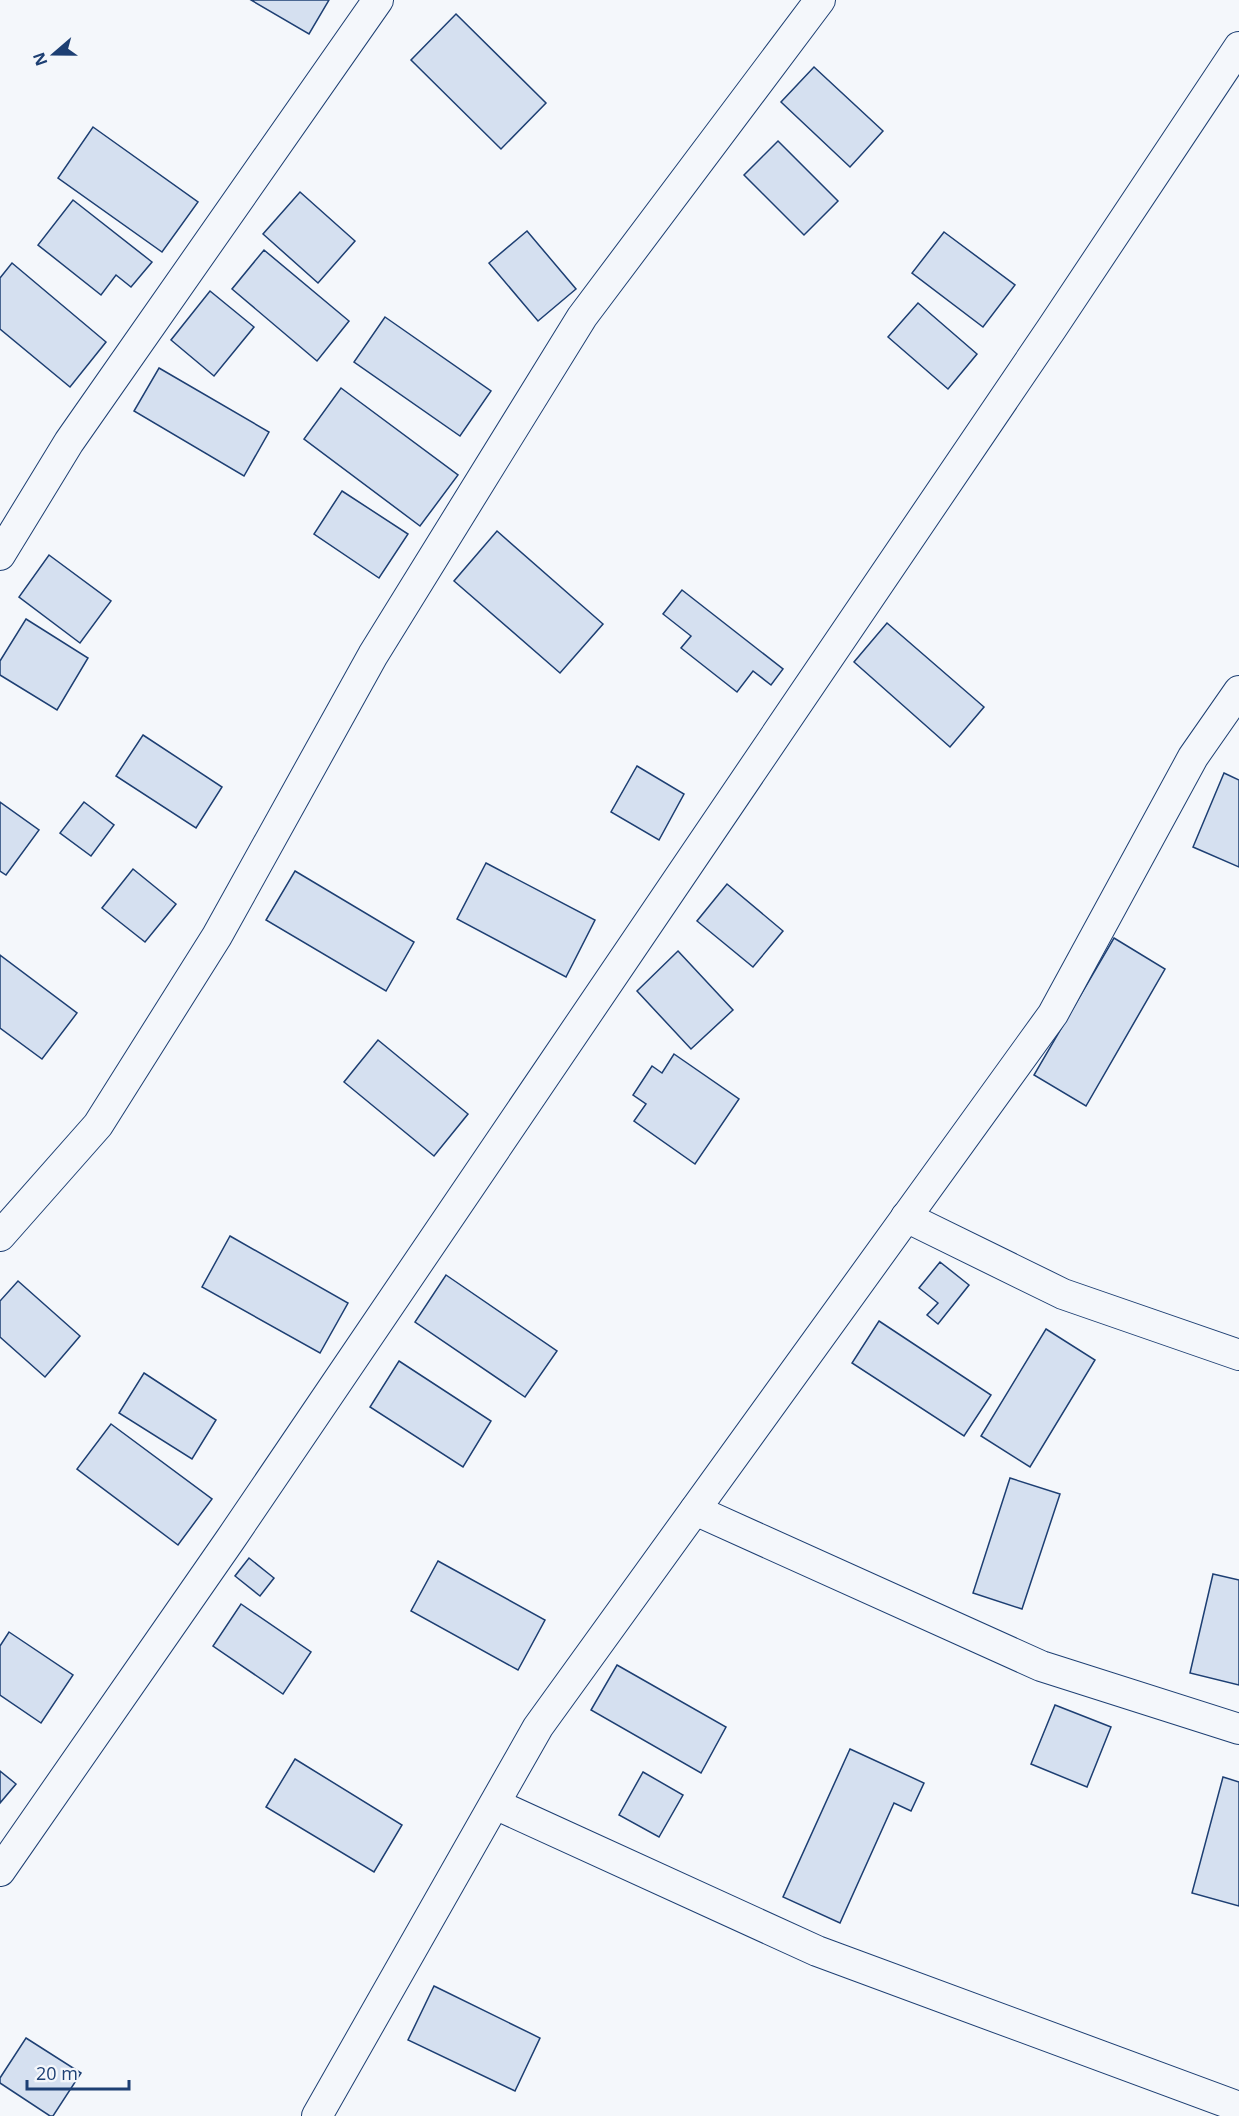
<svg xmlns="http://www.w3.org/2000/svg" width="1239" height="2116" viewBox="0 0 1239 2116" font-family="'Open Sans',sans-serif">
<style>
.building{fill:#d5e0f0;stroke:#1d3f73;stroke-width:1.5}
.lines{fill:none;stroke-linecap:round;stroke-linejoin:round}
.minor-casing{stroke:#1d3f73;stroke-width:32}
.minor{stroke:#f4f7fb;stroke-width:30}
</style>
<rect width="100%" height="100%" fill="#f4f7fb"/>
<g class="building">
<polygon points="251,0 329,0 309,34"/>
<polygon points="456,14 546,103 501,149 411,60"/>
<polygon points="814,67 883,131 850,167 781,102"/>
<polygon points="93,127 198,202 162,252 58,178"/>
<polygon points="778,141 838,201 804,235 744,175"/>
<polygon points="300,192 355,241 318,283 263,234"/>
<polygon points="73,200 152,262 131,287 116,275 101,295 38,245"/>
<polygon points="527,231 576,289 538,321 489,263"/>
<polygon points="944,232 1015,285 983,327 912,273"/>
<polygon points="264,250 349,321 317,361 232,289"/>
<polygon points="12,263 106,342 70,387 0,329 0,278"/>
<polygon points="210,291 254,327 214,376 171,340"/>
<polygon points="918,303 977,354 948,389 888,337"/>
<polygon points="385,317 491,391 460,436 354,362"/>
<polygon points="159,368 269,432 244,476 134,411"/>
<polygon points="341,388 458,475 420,526 304,439"/>
<polygon points="342,491 408,534 379,578 314,534"/>
<polygon points="497,531 603,624 560,673 454,581"/>
<polygon points="49,555 111,601 80,643 19,597"/>
<polygon points="682,590 783,669 771,685 753,671 737,692 681,648 691,636 663,614"/>
<polygon points="26,619 88,658 57,710 0,675 0,661"/>
<polygon points="887,623 984,707 950,747 854,662"/>
<polygon points="143,735 222,787 196,828 116,776"/>
<polygon points="637,766 684,794 659,840 611,812"/>
<polygon points="1224,773 1239,780 1239,867 1193,847"/>
<polygon points="0,802 39,830 6,875 0,871"/>
<polygon points="84,802 114,825 91,856 60,833"/>
<polygon points="486,863 595,920 566,977 457,919"/>
<polygon points="133,869 176,904 145,942 102,908"/>
<polygon points="295,871 414,942 386,991 266,920"/>
<polygon points="727,884 783,931 753,967 697,921"/>
<polygon points="1114,938 1165,969 1086,1106 1034,1075"/>
<polygon points="678,951 733,1010 691,1049 637,991"/>
<polygon points="0,955 77,1013 42,1059 0,1028"/>
<polygon points="378,1040 468,1114 434,1156 344,1082"/>
<polygon points="674,1054 739,1099 695,1164 634,1121 646,1104 633,1095 652,1066 662,1073"/>
<polygon points="230,1236 348,1303 320,1353 202,1287"/>
<polygon points="940,1262 969,1285 938,1324 927,1315 938,1303 919,1288"/>
<polygon points="446,1275 557,1351 525,1397 415,1322"/>
<polygon points="18,1281 80,1336 45,1377 0,1337 0,1301"/>
<polygon points="879,1321 991,1395 964,1436 852,1363"/>
<polygon points="1046,1329 1095,1360 1030,1467 981,1436"/>
<polygon points="399,1361 491,1421 463,1467 370,1407"/>
<polygon points="144,1373 216,1420 192,1459 119,1413"/>
<polygon points="111,1424 212,1499 178,1545 77,1469"/>
<polygon points="1010,1478 1060,1494 1022,1609 973,1593"/>
<polygon points="249,1558 274,1578 260,1596 235,1576"/>
<polygon points="438,1561 545,1620 518,1670 411,1611"/>
<polygon points="1213,1574 1239,1580 1239,1685 1190,1673"/>
<polygon points="241,1604 311,1652 283,1694 213,1646"/>
<polygon points="9,1632 73,1675 41,1723 0,1695 0,1646"/>
<polygon points="617,1665 726,1727 701,1773 591,1710"/>
<polygon points="1055,1705 1111,1727 1087,1787 1031,1764"/>
<polygon points="850,1749 924,1783 911,1811 894,1803 840,1923 783,1897"/>
<polygon points="295,1759 402,1825 374,1872 266,1807"/>
<polygon points="0,1771 16,1784 0,1803"/>
<polygon points="643,1772 683,1795 659,1837 619,1815"/>
<polygon points="1223,1777 1239,1782 1239,1906 1192,1893"/>
<polygon points="434,1986 540,2038 515,2091 408,2040"/>
<polygon points="26,2038 81,2073 53,2116 50,2116 0,2083 0,2078"/>
</g>
<g class="lines">
<g class="minor-casing">
<g id="minor">
<polyline points="0,555 69,442 378,0"/>
<polyline points="906,1217 1063,1294 1239,1355"/>
<polyline points="0,1236 98,1125 217,936 373,655 582,317 820,0"/>
<polyline points="695,1510 1041,1666 1239,1729"/>
<polyline points="495,1804 817,1951 1239,2107"/>
<polyline points="0,1871 230,1540 1052,328 1239,47"/>
<polyline points="317,2116 538,1727 1053,1014 1193,757 1239,691"/>
</g>
</g>
<use href="#minor" class="minor"/>
</g>
<g transform="translate(54 54) rotate(250)" stroke="#f4f7fb" stroke-width="4.5" paint-order="stroke">
<path d="M0-4.5L10 22L0 15L-10 22Z" fill="#1d3f73"/>
<text y="-9" font-size="16" font-weight="bold" text-anchor="middle" fill="#1d3f73">N</text>
</g>
<path d="M27 2080v9h102v-9" fill="none" stroke="#1d3f73" stroke-width="3"/>
<text x="36" y="2080" font-size="18" fill="#1d3f73" stroke="#f4f7fb" stroke-width="4.5" paint-order="stroke">20 m</text>
</svg>
